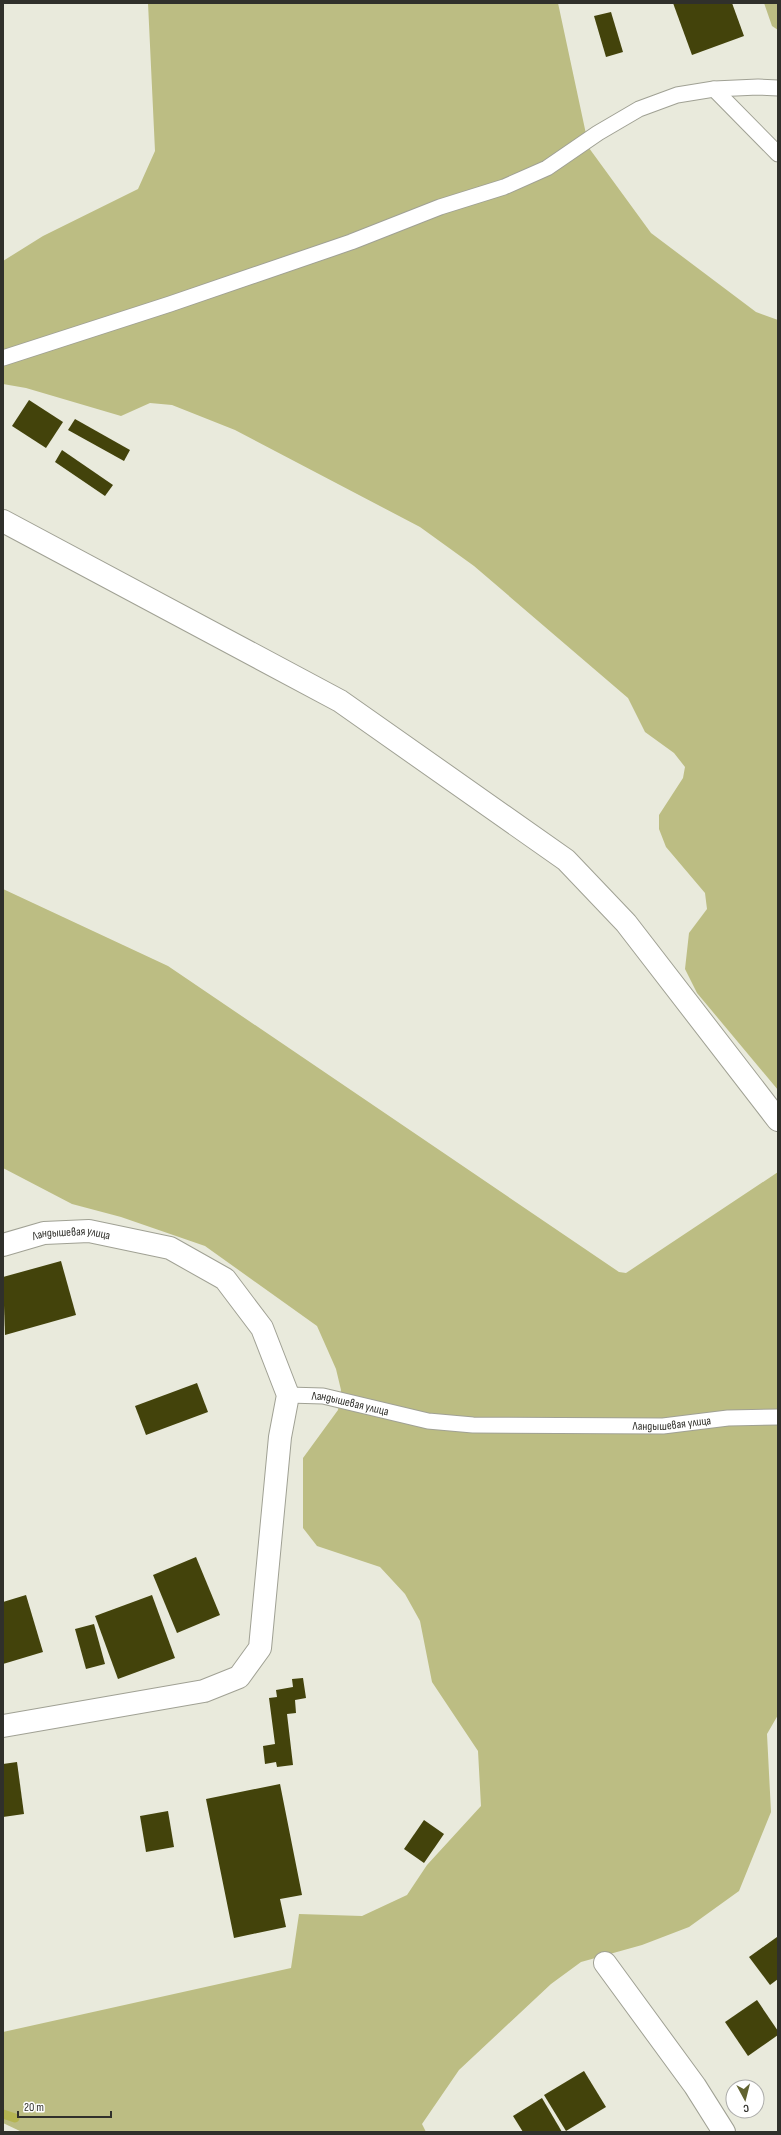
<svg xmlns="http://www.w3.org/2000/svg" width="781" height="2135" viewBox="0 0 781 2135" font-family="'Sofia Sans Condensed',sans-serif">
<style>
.green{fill:#bcbd83}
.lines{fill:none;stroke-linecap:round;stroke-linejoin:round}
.stream{stroke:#b5b553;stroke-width:9}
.building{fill:#43430b}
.lane-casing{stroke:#a0a194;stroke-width:17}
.street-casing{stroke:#a0a194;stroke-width:24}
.lane{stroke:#fff;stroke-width:15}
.street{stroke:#fff;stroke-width:22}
.labels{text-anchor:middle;stroke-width:4;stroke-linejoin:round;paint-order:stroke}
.street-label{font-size:12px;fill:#30302b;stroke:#fff}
</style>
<rect width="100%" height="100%" fill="#e9eadc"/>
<g class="green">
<polygon points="148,3 558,3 589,148 651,233 756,312 778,320 778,1090 697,993 685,969 689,933 707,909 705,893 666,847 659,829 659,815 683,778 685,767 674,753 645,732 628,698 474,566 420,527 235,430 172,405 150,403 121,416 26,388 3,384 3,261 43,236 138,189 155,151"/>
<polygon points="764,3 778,3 778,30 772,26"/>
<polygon points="3,889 168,966 619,1272 626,1273 778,1172 778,1715 767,1734 771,1812 739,1891 689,1927 642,1945 581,1962 551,1984 459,2070 422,2124 426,2132 22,2132 3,2123 3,2032 291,1968 299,1914 362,1916 407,1895 427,1865 481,1806 478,1751 432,1682 420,1621 405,1594 380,1567 317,1546 303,1528 303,1458 338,1410 341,1390 336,1369 317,1326 205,1246 121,1217 72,1204 3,1168"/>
</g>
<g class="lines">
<polyline class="stream" points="3,2114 15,2118"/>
</g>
<g class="building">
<polygon points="673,3 732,3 744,36 692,55"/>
<polygon points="611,12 623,52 606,57 594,16"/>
<polygon points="29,400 63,422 46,448 12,426"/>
<polygon points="75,419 130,450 124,461 68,430"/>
<polygon points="62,450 113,485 105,496 55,462"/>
<polygon points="61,1261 76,1315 5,1335 3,1277"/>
<polygon points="197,1383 208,1412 146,1435 135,1406"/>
<polygon points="196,1557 220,1615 177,1633 153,1575"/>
<polygon points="26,1595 43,1652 3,1664 3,1602"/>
<polygon points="152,1595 175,1658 118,1679 95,1616"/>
<polygon points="94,1624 105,1664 86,1669 75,1629"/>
<polygon points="303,1678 306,1698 295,1700 296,1713 287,1714 293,1765 277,1767 276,1762 265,1764 263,1746 275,1744 269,1698 277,1697 276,1690 293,1687 292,1679"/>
<polygon points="17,1762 24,1814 3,1817 3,1764"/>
<polygon points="280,1784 302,1895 280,1899 286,1927 234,1938 206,1799"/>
<polygon points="168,1811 174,1847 146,1852 140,1816"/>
<polygon points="424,1820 444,1834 424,1863 404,1849"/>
<polygon points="777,1937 778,1979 770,1985 749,1957"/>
<polygon points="757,2000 778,2031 778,2035 748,2056 725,2022"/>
<polygon points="584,2071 606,2107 566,2131 544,2095"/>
<polygon points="542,2098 562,2132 523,2132 513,2116"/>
</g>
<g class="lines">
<g class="lane-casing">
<g id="lane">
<polyline points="714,89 778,154"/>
<polyline points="3,358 170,304 351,242 440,207 504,187 547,168 598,133 639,109 677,95 714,89 758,87 778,88"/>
<path id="s1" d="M288,1395L323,1396L428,1421L473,1425L663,1426L728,1418L778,1417"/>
</g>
</g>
<g class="street-casing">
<g id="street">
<polyline points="3,521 340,701 566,860 626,923 778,1120"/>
<path id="s2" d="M3,1245L44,1233L89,1231L170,1248L225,1279L262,1328L288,1395L280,1437L260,1648L239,1677L204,1691L3,1726"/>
<polyline points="605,1963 695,2086 724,2132"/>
</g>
</g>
<use href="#lane" class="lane"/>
<use href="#street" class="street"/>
</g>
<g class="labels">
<g class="street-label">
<text dy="4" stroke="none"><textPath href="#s2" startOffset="70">Ландышевая улица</textPath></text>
<text dy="4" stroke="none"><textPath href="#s1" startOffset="63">Ландышевая улица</textPath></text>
<text dy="4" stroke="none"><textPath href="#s1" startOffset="387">Ландышевая улица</textPath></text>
</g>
</g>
<rect width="781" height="2135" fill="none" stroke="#30302b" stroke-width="8"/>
<g transform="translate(745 2099) rotate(173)"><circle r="19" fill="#ffffff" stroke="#acacaa"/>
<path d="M0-3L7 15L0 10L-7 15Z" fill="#626330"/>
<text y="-6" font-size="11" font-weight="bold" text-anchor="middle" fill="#30302b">С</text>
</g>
<path d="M18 2111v6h93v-6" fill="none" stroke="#30302b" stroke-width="2"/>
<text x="24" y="2111" font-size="12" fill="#30302b" stroke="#ffffff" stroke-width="3" paint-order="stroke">20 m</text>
</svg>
